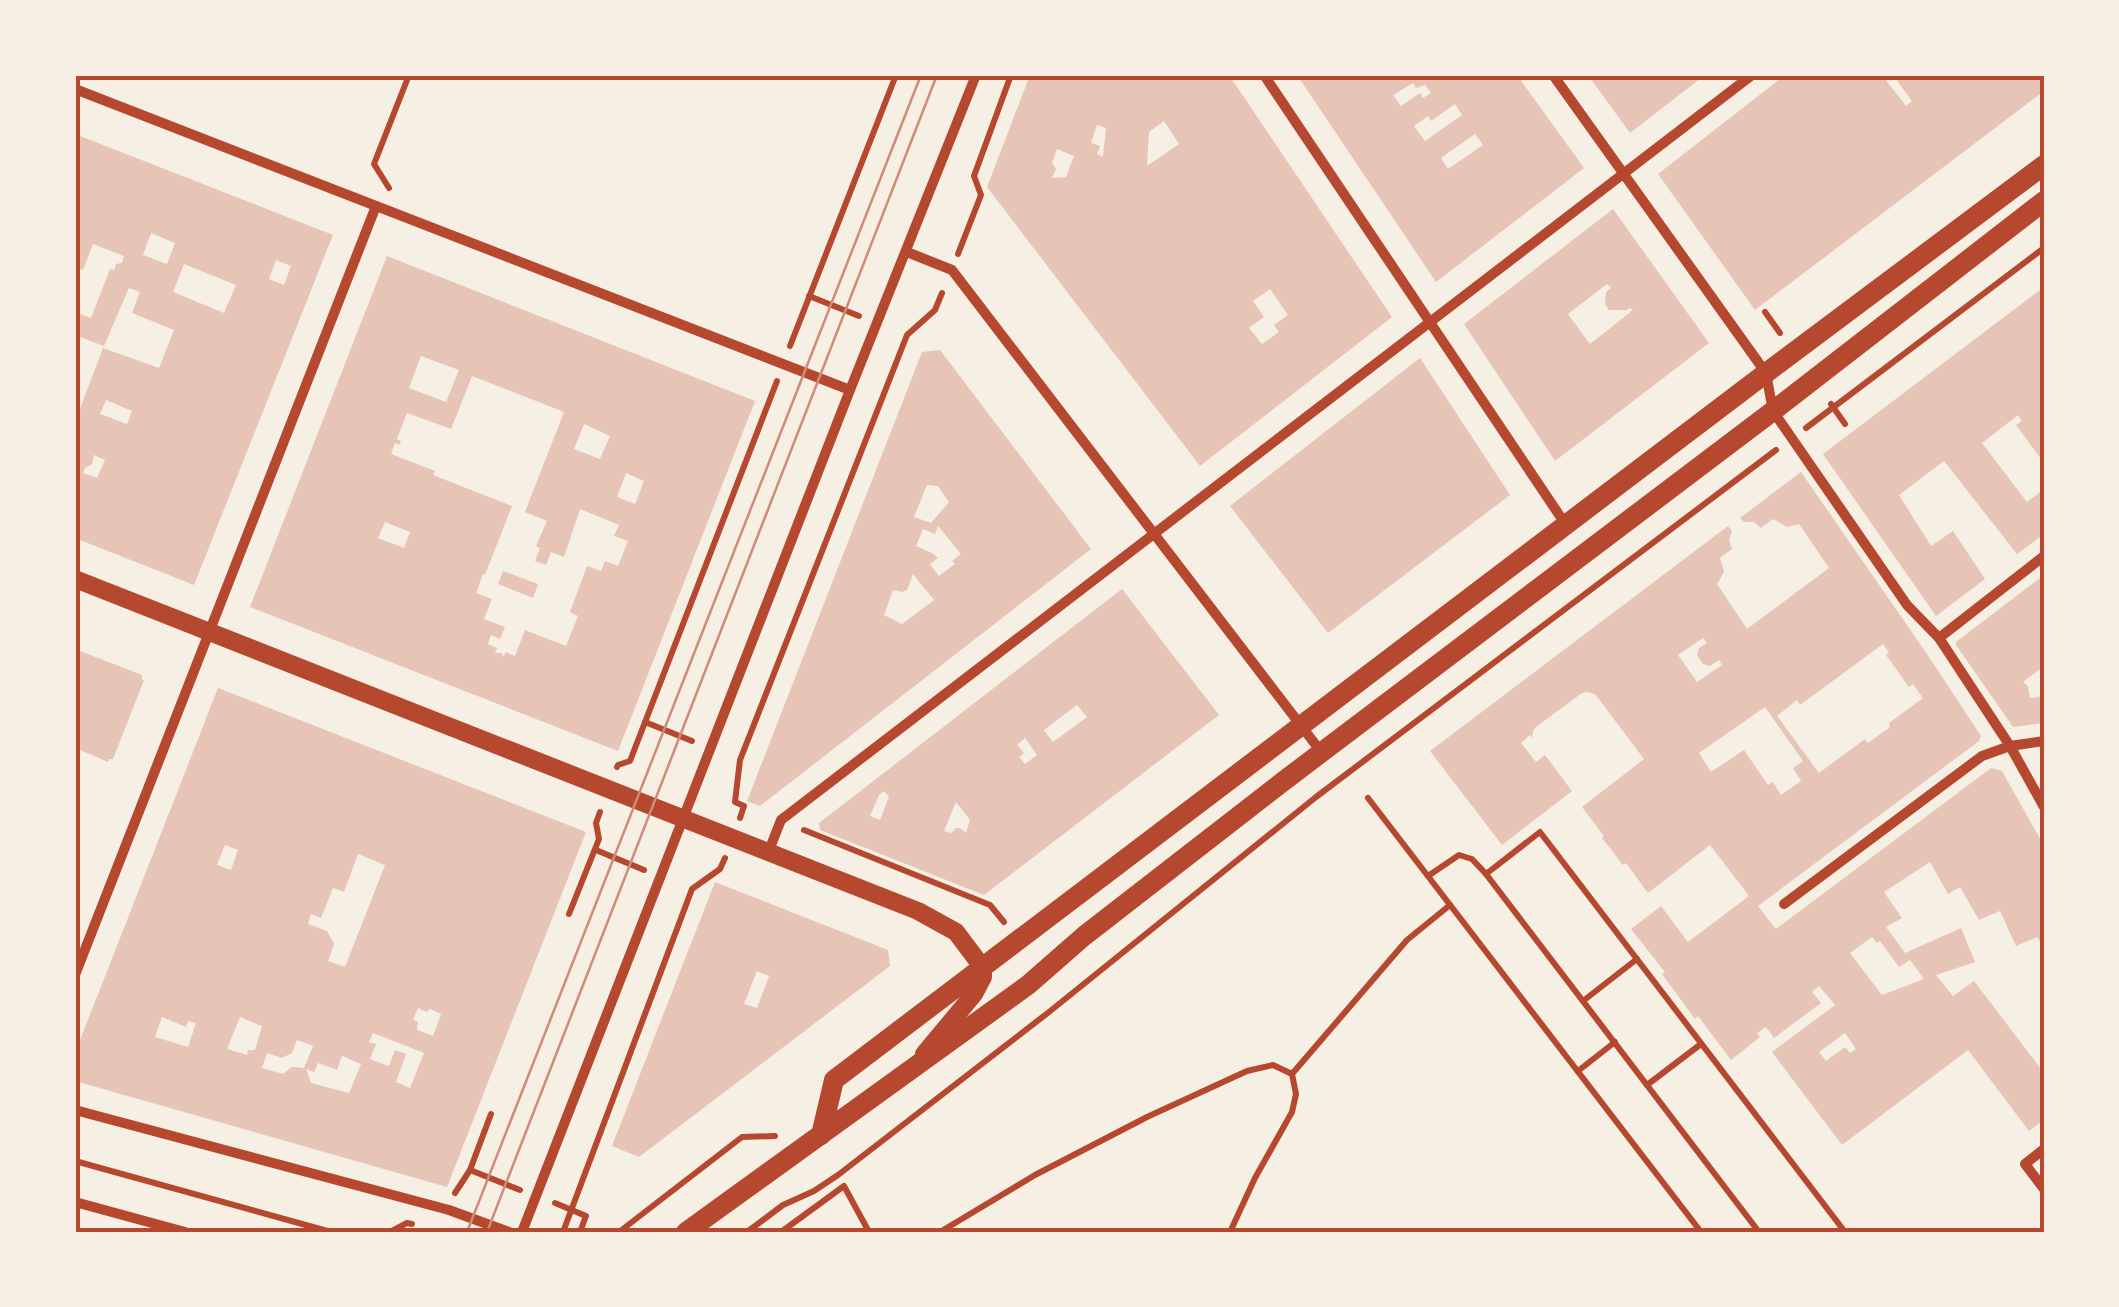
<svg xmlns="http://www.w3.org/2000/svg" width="2119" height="1307" viewBox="0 0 2119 1307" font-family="Montserrat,sans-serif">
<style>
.building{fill:#e6c5b7;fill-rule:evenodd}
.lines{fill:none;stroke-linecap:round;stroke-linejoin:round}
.path{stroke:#b5482f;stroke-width:6}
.minor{stroke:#b5482f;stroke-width:10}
.tertiary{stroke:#b5482f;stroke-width:18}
.secondary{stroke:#b5482f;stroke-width:20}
.tram{stroke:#cf8b77;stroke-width:2.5}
.neatline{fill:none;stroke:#b5482f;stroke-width:4}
</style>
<rect width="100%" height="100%" fill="#f6efe4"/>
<g class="building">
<path d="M1030,75H1229L1392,317L1200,466L987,187ZM1164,121L1179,144L1147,166L1149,132ZM1097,125L1106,128L1103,157L1097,154L1100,146L1091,143ZM1057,149L1074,156L1066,177L1052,178L1056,169L1052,163ZM1270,289L1288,315L1274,325L1279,332L1262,344L1249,328L1264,317L1253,301Z"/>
<path d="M1297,75H1517L1584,168L1436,282ZM1413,83L1416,88L1425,85L1431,93L1423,98L1420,93L1401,106L1393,95ZM1455,104L1462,115L1425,141L1414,126L1428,116L1431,121ZM1475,134L1483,145L1448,169L1441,158Z"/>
<polygon points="1588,75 1705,75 1630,133"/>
<polygon points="1785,75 1885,75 1887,78 1885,79 1906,106 1912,101 1893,75 2044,75 2044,91 1755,310 1658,174"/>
<path d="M75,134L333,235L194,585L75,538V422L103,348L159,368L174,330L132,313L140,292L129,288L104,346L75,335V312L91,318L110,269L114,270L116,264L122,263L124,256L93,244L83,270L75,267ZM151,233L175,243L167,264L143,255ZM276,260L291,266L284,285L269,279ZM184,264L236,285L224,313L173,292ZM106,400L132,411L127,424L100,414ZM94,455L105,460L97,478L83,473L85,468L92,464Z"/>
<path d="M1613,209L1709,343L1555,461L1464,324ZM1607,284L1611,288L1606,292L1605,304L1609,310H1627L1630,308L1633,310L1590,344L1568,314Z"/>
<path d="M387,256L755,401L618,751L250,607ZM421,356L459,370L446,402L409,388ZM472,376L564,412L525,512L547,521L536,546L540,548L535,561L546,565L551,552L564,557L580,509L619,525L614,536L628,541L618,566L605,561L601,571L587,566L570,612L578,616L566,646L525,630L515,656L506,652L503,657L502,653H495L497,648L488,644L491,635L500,639L505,627L484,619L492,599L476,593L483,574L485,575L512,506L433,475L435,471L391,454L395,443L399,445L401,441L397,439L407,413L451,429ZM584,424L610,436L600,459L574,449ZM626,473L644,481L635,504L617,497ZM385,522L410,532L404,548L378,538Z"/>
<polygon points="2044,287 2044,463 2016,425 2022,421 2018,415 1982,443 2027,502 2044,489 2044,534 2017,554 1944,461 1899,495 1931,546 1953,531 1985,579 1936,616 1823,454"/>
<path d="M940,350L1091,549L760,806L747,801L922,352ZM927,485L938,486L949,502L931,523L914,517ZM938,526L961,554L952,561L955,564L939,576L930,564L938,558L932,553L916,546L923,529L935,534ZM913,574L934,600L902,624L884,615L893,590L902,592L907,590Z"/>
<polygon points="1420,358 1510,495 1328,633 1230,506"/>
<path d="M1801,472L1929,657L1981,736L1979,741L1758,906L1776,929L1991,768L2002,771L2044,846V948L2037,937L2016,946L2000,911L1979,920L1960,887L1948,894L1930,862L1884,892L1902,918L1886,927L1905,953L1961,928L1975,962L1936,975L1953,996L1974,981L2041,1069L2044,1066V1120L2029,1131L1968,1050L1842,1145L1772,1052L1835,1005L1819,986L1812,992L1821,1003L1774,1038L1766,1027L1757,1033L1760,1037L1731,1060L1698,1016L1695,1019L1662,974L1665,972L1631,929L1661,906L1688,942L1749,896L1710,845L1648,893L1626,863L1623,865L1602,838L1604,836L1582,807L1644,759L1595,694L1587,692L1582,693L1537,726L1533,731L1532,738L1530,735L1521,743L1536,762L1545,755L1572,791L1502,845L1430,751L1728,526L1732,531L1729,540L1732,549L1720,558L1724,572L1717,584L1747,629L1829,568L1799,524L1787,527L1773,519L1761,528L1754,522H1744L1740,518ZM1703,638L1707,643L1699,648L1697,655L1703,664L1710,666L1719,660L1722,665L1697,682L1678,655ZM1883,644L1889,653L1886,655L1909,687L1913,684L1923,698L1889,723L1890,727L1868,743L1865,739L1819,773L1777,716L1797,700L1800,705ZM1765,707L1803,761L1793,768L1801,781L1781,795L1773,782L1768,785L1744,750L1711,772L1699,753ZM1872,937L1877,943L1880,941L1899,967L1910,960L1924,979L1882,995L1850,953ZM1845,1033L1856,1049L1850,1053L1845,1047L1826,1061L1819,1052Z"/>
<polygon points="503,571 538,584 533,598 498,584"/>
<polygon points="2044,575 2044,666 2023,682 2028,686 2030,698 2044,696 2044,723 2013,727 1956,645 1956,642"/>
<path d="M1122,589L1219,715L984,895L820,830L819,823ZM1077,705L1087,717L1053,742L1044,730ZM1025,738L1037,755L1025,764L1019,757L1024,753L1017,745ZM884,791L889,797L880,820L870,816L879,795ZM956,802L970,820L966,833L960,828H956L951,833L944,831Z"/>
<polygon points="75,649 142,675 142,680 144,680 113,759 109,759 108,762 78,749 75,757"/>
<path d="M218,688L586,832L447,1187L75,1081V1053ZM225,845L238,850L231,870L217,865ZM358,854L385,865L345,967L328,961L334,944L327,931L308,924L311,914L321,918L333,888L344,892ZM418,1008L427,1012L430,1009L441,1014L433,1036L417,1030L418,1022L413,1020ZM162,1017L186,1027L188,1021L196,1023L188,1047L155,1037ZM240,1017L262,1026L255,1050H248L247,1055L227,1049ZM373,1033L424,1053L410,1088L396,1082L406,1054L395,1050L389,1066L370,1059L376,1044L369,1042ZM297,1040L313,1046L304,1068L292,1067L283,1074L262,1068L267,1053L282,1058L292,1053ZM342,1056L361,1064L349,1093L311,1083L306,1069L314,1072L318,1063L337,1070Z"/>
<path d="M715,882L888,950L890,966L639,1157L612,1146ZM757,971L769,976L757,1008L744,1004Z"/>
</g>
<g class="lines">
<g class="path">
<polyline points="389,188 374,164 409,75"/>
<polyline points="958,254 981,195 974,176 1011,75"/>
<polyline points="809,296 859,316"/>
<polyline points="1765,312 1780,333"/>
<polyline points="790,346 896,75"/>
<polyline points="1831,404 1845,424"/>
<polyline points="1806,428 2044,248"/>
<polyline points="645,722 692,741"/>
<polyline points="617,767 618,765 630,761 777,381"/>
<polyline points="1368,798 1701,1232"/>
<polyline points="740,818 744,806 735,802 740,760 907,335 935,310 942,293"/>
<polyline points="804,830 990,905 1004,922"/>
<polyline points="596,850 644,870"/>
<polyline points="1486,874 1540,832 1845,1232"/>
<polyline points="1428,876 1459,855 1472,859 1486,874 1759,1232"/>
<polyline points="569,914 599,839 596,823 600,812"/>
<polyline points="1583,1001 1637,959"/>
<polyline points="1578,1071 1615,1042"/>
<polyline points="1647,1085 1701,1044"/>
<polyline points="75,1161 331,1232"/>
<polyline points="470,1170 520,1190"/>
<polyline points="455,1193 470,1170 491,1114"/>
<polyline points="555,1203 586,1216 580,1232"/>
<polyline points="390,1232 407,1223 412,1224"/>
<polyline points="563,1232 692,889 720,869 725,858"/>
<polyline points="619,1232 742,1137 775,1136"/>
<polyline points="747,1232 783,1205 814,1191 838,1175 1049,1012 1316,797 1776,450"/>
<polyline points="781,1232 844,1186 869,1232"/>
<polyline points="940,1232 1035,1175 1147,1117 1247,1071 1273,1065 1292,1074 1407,940 1450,905"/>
<polyline points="1230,1232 1255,1178 1292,1112 1296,1094 1292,1074"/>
</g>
<g class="minor">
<polyline points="1264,75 1566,525"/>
<polyline points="1553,75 1766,373 1773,411 1907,605 1939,638 2010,746 2044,807"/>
<polyline points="75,89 850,390"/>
<polyline points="907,252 952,270 1322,753"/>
<polyline points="1939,638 2044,556"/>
<polyline points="768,853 781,820 1752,75"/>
<polyline points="1784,904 1982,756 2010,746 2044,741"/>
<polyline points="75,975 376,206"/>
<polyline points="75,1110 449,1210 509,1232"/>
<polyline points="2044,1149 2025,1164 2044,1189"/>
<polyline points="75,1202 185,1232"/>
<polyline points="522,1232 850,390 976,75"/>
</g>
<polyline class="tertiary" points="75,579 918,911 956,932 983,968 983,977 974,994 924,1054"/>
<g class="secondary">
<polyline points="821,1135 834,1080 1766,373 2044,165"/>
<polyline points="686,1232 1028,985 1084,936 1285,780 1773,411 2044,201"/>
</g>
<g class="tram">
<polyline points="467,1232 921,75"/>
<polyline points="487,1232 937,75"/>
</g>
</g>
<rect width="2119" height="1307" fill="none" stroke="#f6efe4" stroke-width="155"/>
<rect x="78" y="78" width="1964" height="1152" class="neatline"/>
</svg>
